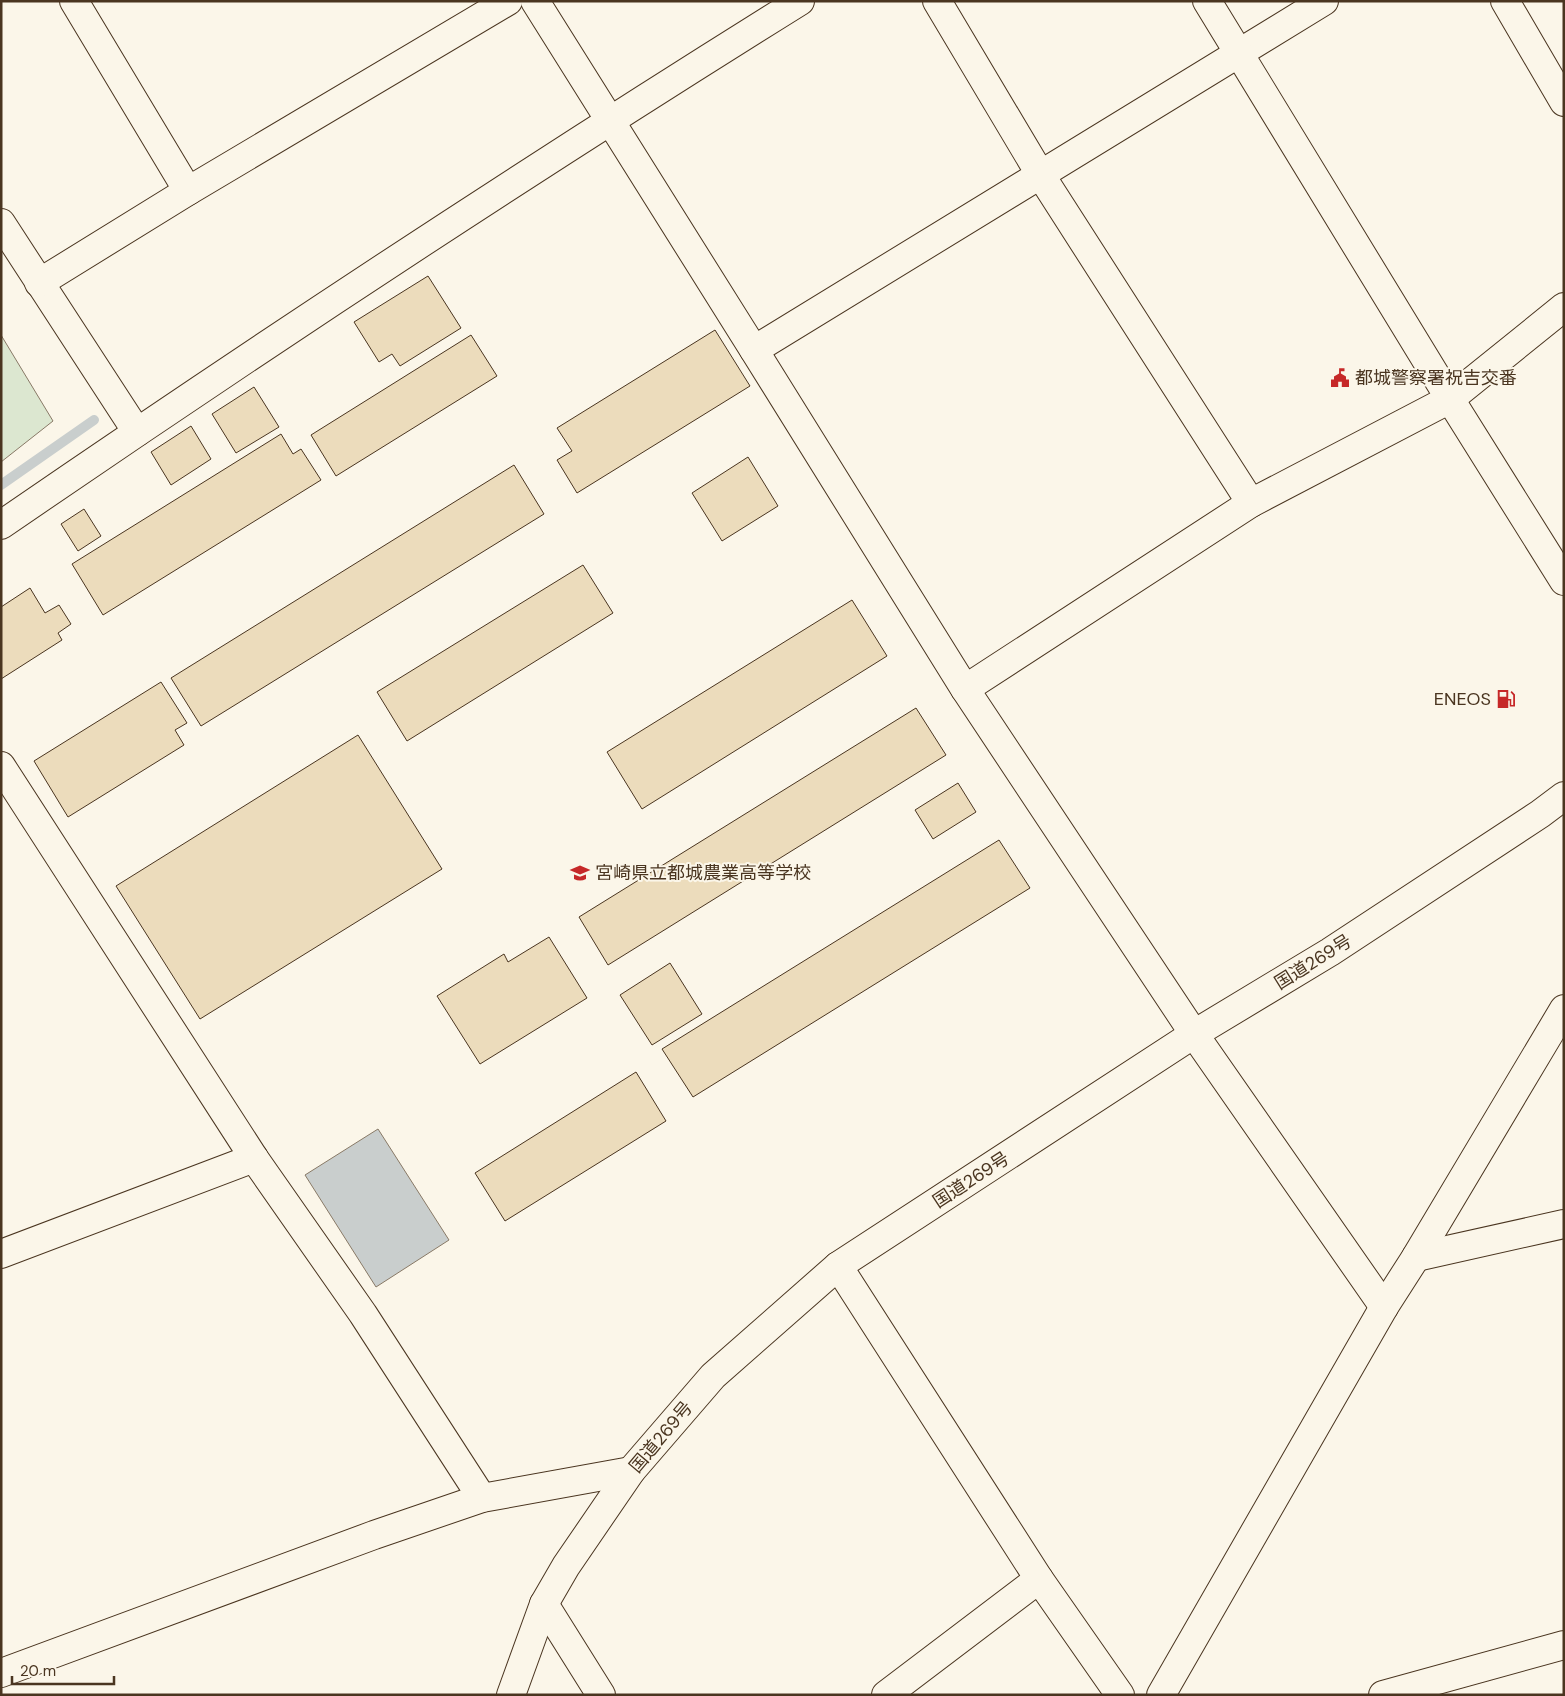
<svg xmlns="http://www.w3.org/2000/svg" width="1565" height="1696" viewBox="0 0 1565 1696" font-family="'DM Sans','Noto Sans JP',sans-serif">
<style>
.green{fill:#dce7d0;stroke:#887966}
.water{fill:#c9cecd;stroke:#887966}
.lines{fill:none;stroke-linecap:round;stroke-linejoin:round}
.stream{stroke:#c9cecd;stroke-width:10}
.building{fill:#ecdcbc;stroke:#4a3520}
.minor-casing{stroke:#4a3520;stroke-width:30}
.tertiary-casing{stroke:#4a3520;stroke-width:30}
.trunk-casing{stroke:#4a3520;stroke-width:30}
.minor{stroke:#fbf6e9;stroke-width:28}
.tertiary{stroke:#fbf6e9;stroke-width:28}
.trunk{stroke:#fbf6e9;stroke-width:28}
.labels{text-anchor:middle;stroke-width:4;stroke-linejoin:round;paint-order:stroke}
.poi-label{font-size:18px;fill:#4a3520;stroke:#fbf6e9;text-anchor:start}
.street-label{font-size:18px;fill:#4a3520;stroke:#fbf6e9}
</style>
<rect width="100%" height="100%" fill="#fbf6e9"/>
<polygon class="green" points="1,335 53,421 1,462"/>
<polygon class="water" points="378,1129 449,1240 376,1287 305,1175"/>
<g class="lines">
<polyline class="stream" points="1,485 94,420"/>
</g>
<g class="building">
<polygon points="428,276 461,328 400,366 392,354 379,362 354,322"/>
<polygon points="715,330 750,386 577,493 557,460 572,451 557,428"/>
<polygon points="471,335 497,376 336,476 311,435"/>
<polygon points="254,387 279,427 236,453 212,414"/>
<polygon points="191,426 211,459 171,485 151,452"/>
<polygon points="281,434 293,454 301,449 321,480 103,615 72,564"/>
<polygon points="748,457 778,506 722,541 692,493"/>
<polygon points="514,465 544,514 201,726 171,678"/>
<polygon points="84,509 101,536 78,551 61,524"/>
<polygon points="583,565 613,613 407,741 377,692"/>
<polygon points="30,588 45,613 59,605 71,624 58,633 62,640 1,679 1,607"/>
<polygon points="852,600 887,656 642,809 607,752"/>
<polygon points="161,682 187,723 175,730 184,745 68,817 34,761"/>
<polygon points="916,708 946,755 608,965 579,917"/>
<polygon points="358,735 442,869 200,1019 116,886"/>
<polygon points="958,783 976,812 933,839 915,810"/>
<polygon points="999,840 1030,888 693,1097 662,1049"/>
<polygon points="549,937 587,998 480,1064 437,996 504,954 508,962"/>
<polygon points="670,963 702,1014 652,1045 620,995"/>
<polygon points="636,1072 666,1121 505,1221 475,1173"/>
</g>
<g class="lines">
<g class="minor-casing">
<g id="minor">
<polyline points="74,1 188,191"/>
<polyline points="535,1 754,350 965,689 1194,1034 1384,1307"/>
<polyline points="937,1 1040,174 1251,503"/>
<polyline points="1505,1 1564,102"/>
<polyline points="1,223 137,432"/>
<polyline points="39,283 188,191 508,1"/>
<polyline points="754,350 1324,1"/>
<path d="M1,525C263,345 529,170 800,1"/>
<polyline points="965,689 1251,503 1450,399 1564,307"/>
<polyline points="1,766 254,1158 363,1314 482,1498"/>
<polyline points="1,1254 254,1158"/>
<polyline points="1416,1257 1564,1224"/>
<polyline points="838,1266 1039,1579 1120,1695"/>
<polyline points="544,1604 601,1695"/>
<polyline points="886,1695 1039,1579"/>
<polyline points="1161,1695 1384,1307 1416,1257 1564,1009"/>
<polyline points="1383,1695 1564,1645"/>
</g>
</g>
<g class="tertiary-casing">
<g id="tertiary">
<polyline points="1207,1 1450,399 1564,581"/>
<polyline points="1,1673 374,1535 482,1498 631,1471"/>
</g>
</g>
<g class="trunk-casing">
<polyline id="trunk" points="511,1695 544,1604 566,1566 631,1471 713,1376 838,1266 1194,1034 1330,952 1540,814 1564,796"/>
</g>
<use href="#minor" class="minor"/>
<use href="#tertiary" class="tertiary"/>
<use href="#trunk" class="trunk"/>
</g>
<defs>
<g id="civic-bare" transform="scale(1.5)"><path d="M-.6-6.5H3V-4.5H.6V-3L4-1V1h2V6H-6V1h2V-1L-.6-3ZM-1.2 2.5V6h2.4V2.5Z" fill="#c62828" stroke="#fbf6e9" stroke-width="2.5" paint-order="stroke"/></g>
<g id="fuel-bare" transform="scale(1.5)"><path d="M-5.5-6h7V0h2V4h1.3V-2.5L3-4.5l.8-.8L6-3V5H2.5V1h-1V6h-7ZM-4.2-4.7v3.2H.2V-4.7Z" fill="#c62828" stroke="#fbf6e9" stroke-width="2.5" paint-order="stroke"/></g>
<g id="school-bare" transform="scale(1.5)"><path d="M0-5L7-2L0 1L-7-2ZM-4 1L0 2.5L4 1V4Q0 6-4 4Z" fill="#c62828" stroke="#fbf6e9" stroke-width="2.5" paint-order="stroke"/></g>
</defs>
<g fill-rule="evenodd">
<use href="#civic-bare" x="1340" y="378"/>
<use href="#fuel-bare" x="1506" y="699"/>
<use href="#school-bare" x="580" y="873"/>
</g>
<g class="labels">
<g class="poi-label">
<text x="1355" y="384">都城警察署祝吉交番</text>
<text x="1491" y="705" text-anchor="end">ENEOS</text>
<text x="595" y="879">宮崎県立都城農業高等学校</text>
</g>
<g class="street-label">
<text transform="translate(1313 962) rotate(-32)" y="6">国道269号</text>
<text transform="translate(971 1180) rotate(-33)" y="6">国道269号</text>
<text transform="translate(661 1437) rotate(-50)" y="6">国道269号</text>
</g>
</g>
<rect width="1565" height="1696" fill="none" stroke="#4a3520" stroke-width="5"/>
<path d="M12 1676v8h102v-8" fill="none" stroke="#4a3520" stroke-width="2.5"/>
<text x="20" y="1676" font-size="15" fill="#4a3520" stroke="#fbf6e9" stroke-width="4" paint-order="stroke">20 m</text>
</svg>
